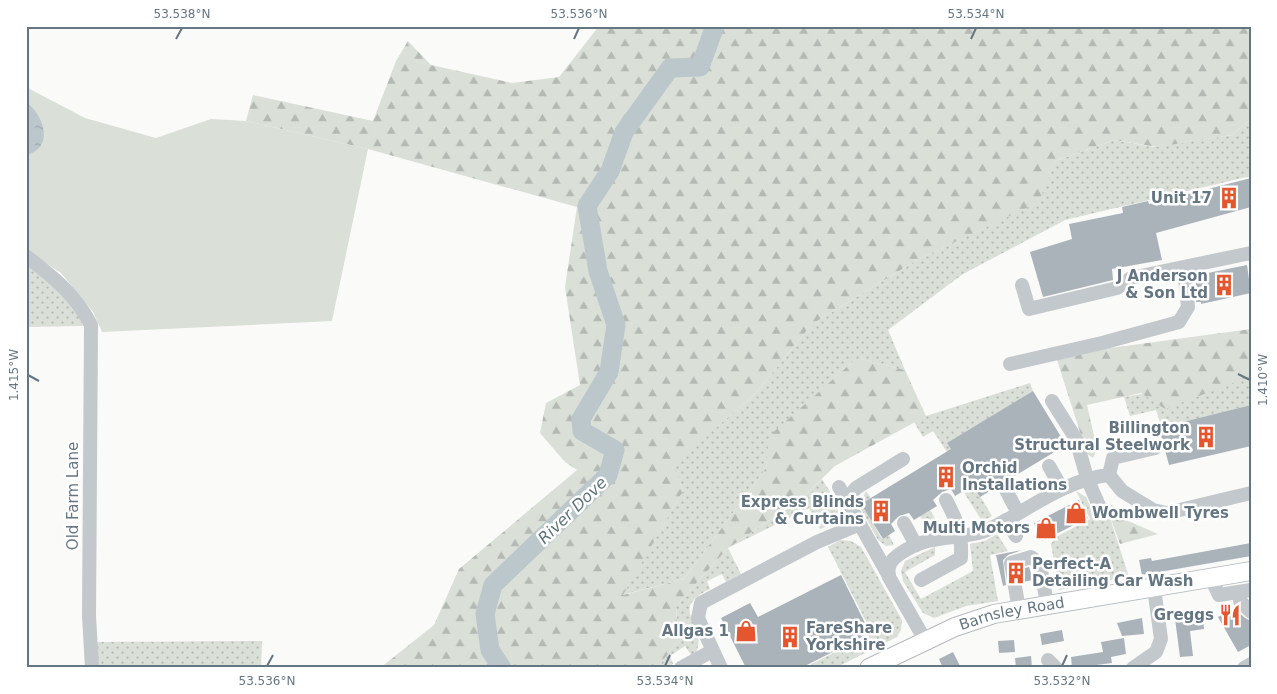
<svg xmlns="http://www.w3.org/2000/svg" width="1277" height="694" viewBox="0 0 1277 694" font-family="'DejaVu Sans',sans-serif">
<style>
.grass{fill:url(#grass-dots)}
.forest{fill:url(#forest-firs)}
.garden{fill:#dadfd7}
.water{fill:url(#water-ripples)}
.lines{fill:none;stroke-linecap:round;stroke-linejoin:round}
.river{stroke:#bbc7cb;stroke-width:19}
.building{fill:#aab3b9}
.major-casing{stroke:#b5babe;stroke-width:20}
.minor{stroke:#c3c8cc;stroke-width:14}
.major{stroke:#fff;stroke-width:18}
.ticks{fill:none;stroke:#657683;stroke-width:2}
.labels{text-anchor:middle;stroke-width:5;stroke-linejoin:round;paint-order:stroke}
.poi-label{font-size:15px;font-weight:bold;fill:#657683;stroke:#fff;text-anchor:end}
.street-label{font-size:15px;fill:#657683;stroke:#fff}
.water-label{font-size:16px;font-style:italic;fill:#60757c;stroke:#fff}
.neatline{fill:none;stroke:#657683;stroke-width:2}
.ticks-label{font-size:12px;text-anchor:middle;fill:#657683}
</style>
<defs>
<pattern id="grass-dots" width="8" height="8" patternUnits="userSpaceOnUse" patternTransform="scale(1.25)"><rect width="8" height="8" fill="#dadfd7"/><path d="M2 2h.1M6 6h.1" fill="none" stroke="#b4b9b4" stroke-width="1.8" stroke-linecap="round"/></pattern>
<pattern id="forest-firs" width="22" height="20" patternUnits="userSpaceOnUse" patternTransform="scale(1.25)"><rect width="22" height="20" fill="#dadfd7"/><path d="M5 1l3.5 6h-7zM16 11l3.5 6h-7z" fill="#b4b9b4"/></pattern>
<pattern id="water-ripples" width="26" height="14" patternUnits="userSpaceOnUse" patternTransform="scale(1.25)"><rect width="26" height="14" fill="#bbc7cb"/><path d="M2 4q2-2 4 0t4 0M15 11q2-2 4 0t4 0" fill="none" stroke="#9ca6aa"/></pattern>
</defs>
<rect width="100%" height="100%" fill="#fafaf8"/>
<g class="grass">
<polygon points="1251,119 1251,176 1065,220 963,274 888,330 905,370 857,358 770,436 766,468 684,579 622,595 683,491 673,464 755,394 812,324 917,260 1038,202 1055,161 1114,140 1154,147 1232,135"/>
<path d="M26,264C50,280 75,298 83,326L26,327Z"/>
<polygon points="1251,376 1251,405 1162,428 1156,410 1130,416 1124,397"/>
<polygon points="1030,383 1033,391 948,443 992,516 982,521 963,491 947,452 933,431 923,437 914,422 926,416"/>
<path d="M822,479C834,500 852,517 820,529L809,508L728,548L741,574L726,582L722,574L707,581L710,589C666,610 709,625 696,652L691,655L685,646L670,656L673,664L664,668H657L678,641L676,606L728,548L801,499Z"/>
<polygon points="866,491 871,498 862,504 882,539 889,535 894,545 886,546 878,540 859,505"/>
<polygon points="1076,491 1086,497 1096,519 1109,515 1129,577 1059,590 1051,544 1056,537 1090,519"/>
<polygon points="930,510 940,527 929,529 920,516"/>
<polygon points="997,534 1008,551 990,555 998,601 966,606 934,618 923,613 903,581 901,571 905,561 935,547 935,555 905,572 921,599 973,571 970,544 985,541"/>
<polygon points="840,540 851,541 861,547 902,620 901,630 897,637 835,668 804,668 872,633 828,547"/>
<polygon points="262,641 261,668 97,668 95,642"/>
</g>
<g class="forest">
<polygon points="599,26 1251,26 1251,119 1232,135 1157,147 1114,140 1055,161 1039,202 917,260 812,324 755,394 674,464 683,491 623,595 684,579 766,468 769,436 857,358 905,370 926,416 835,466 801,499 728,548 676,606 678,641 657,668 380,668 434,625 459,569 577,470 565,462 540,433 546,403 580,385 565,287 577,207 368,149 246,121 253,95 373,121 396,61 408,41 431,65 512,83 559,77"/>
<polygon points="1251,329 1251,376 1165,409 1141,393 1087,405 1097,449 1093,458 1087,454 1057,360 1103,349"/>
<polygon points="1105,503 1114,506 1119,517 1158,534 1120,544"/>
</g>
<polygon class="garden" points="26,87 85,118 156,138 211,119 246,121 368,149 332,321 102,332 93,312 61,273 26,250"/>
<path class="water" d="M26,102C44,115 55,148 26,155Z"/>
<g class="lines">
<polyline class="river" points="502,668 490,650 485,614 493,585 608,475 615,450 582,431 581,419 609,372 616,325 598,271 587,206 610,171 624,132 670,68 700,67 715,26"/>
</g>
<g class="building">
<polygon points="1251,178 1251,207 1156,233 1162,260 1112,269 1113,280 1043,297 1030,252 1072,239 1069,224 1123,213 1122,207 1148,201 1149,204"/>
<polygon points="1247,265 1251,293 1201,304 1201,302 1196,302 1196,282 1205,280 1203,274"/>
<polygon points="1033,391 1066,445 980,497 973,485 955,496 951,489 942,492 933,500 937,506 914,520 909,513 899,516 891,524 895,531 883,539 861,504 951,449 947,443"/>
<polygon points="1251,405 1251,446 1169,465 1159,428"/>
<polygon points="1079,500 1088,518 1042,541 1034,523"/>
<polygon points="1251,543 1251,556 1142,575 1139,560 1151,558 1152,561"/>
<polygon points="1022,550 1008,555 1003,560 1006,585 1003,586 996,555"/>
<polygon points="1029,567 1033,580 1023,582 1021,569"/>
<polygon points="841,575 870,633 801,668 746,668 721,618 750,603 758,617"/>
<polygon points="1234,608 1245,618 1251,621 1251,645 1238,652 1218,617"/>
<polygon points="1190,610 1191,622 1203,620 1204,629 1190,631 1193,656 1180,657 1174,611"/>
<polygon points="1142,618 1144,634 1122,636 1117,623"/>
<polygon points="1062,630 1064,641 1042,645 1040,634"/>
<polygon points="1124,638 1126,654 1111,657 1112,663 1096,665 1096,668 1072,668 1071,657 1103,652 1101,642"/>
<polygon points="1014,640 1015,652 999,653 998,641"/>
<polygon points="953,652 961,668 943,668 939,659"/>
<polygon points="1031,656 1032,668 1016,668 1015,658"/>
</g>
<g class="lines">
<g class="major-casing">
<g id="major">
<path id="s1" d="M869,668L955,627L994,614L1251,571"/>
</g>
</g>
<g class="minor">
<path d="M26,256C52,276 76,295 91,325L89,616L92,668"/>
<polyline points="1022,285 1029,309 1117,288 1131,278 1251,253"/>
<polyline points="1010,364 1102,343 1179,322 1188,307 1184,269"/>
<polyline points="1052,401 1076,439 1087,478 1100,508"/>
<polyline points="1049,466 1062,489"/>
<polyline points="1109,475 1122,491 1153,510 1167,513 1251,493"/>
<polyline points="1109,475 1113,458 1155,448"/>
<polyline points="839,487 889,576"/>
<polyline points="1006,490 1018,513"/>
<polyline points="846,500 856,488 903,459"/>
<polyline points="1006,520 1016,536"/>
<polyline points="904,523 916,545"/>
<polyline points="1211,578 1219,595 1251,590"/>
<path d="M921,580L961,558C962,532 958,523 946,500"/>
<polyline points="1240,601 1251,612"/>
<polyline points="1019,610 1011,563 1031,557 1040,564 1047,604"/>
<path d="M925,640L889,577C887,565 891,560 901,553C930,534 952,540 982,532C992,529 1003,522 1012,517C1043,499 1073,479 1109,475"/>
<polyline points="1048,660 1056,668"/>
<polyline points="681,668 712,651"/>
<polyline points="721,668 698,618 701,603 817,542 860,524"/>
<polyline points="1133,668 1156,652 1161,639 1154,588"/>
<polyline points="1244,668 1251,664"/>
</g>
<use href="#major" class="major"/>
</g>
<path class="ticks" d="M176,39L182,28M574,39L579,28M971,39L976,28M1238,374L1250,380M28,375L39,381M267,666L273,655M665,666L670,655M1062,666L1067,655"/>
<defs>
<g id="building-bare" transform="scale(1.725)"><path d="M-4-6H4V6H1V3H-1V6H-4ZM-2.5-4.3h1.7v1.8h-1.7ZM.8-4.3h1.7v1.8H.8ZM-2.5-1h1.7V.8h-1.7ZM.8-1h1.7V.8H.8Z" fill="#e4572e" stroke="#fff" stroke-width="2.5" paint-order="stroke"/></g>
<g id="shop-bare" transform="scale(1.725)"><path d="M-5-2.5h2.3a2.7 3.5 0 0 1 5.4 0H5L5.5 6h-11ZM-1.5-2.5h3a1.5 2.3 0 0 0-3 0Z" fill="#e4572e" stroke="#fff" stroke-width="2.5" paint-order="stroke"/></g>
<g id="restaurant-bare" transform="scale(1.725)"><path d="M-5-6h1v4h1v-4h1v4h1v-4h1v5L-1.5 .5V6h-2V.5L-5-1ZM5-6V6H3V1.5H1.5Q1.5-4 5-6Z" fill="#e4572e" stroke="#fff" stroke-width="2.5" paint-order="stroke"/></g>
</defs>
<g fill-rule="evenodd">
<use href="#building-bare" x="1229" y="198"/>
<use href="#building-bare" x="1224" y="285"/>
<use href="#building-bare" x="1206" y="437"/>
<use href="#building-bare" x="946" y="477"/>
<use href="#building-bare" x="881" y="511"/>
<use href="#shop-bare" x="1076" y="513"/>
<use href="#shop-bare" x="1046" y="528"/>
<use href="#building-bare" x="1016" y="573"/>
<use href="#restaurant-bare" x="1230" y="615"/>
<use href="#shop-bare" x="746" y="631"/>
<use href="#building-bare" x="790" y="637"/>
</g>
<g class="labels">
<g class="poi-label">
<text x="1212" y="203">Unit 17</text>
<text x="1208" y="281">J Anderson<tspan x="1208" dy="17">&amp; Son Ltd</tspan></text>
<text x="1190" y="433">Billington<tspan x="1190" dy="17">Structural Steelwork</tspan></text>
<text x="962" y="473" text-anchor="start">Orchid<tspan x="962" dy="17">Installations</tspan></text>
<text x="864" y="507">Express Blinds<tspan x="864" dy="17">&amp; Curtains</tspan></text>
<text x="1092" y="518" text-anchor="start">Wombwell Tyres</text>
<text x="1030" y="533">Multi Motors</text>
<text x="1032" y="569" text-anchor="start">Perfect-A<tspan x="1032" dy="17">Detailing Car Wash</tspan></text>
<text x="1214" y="620">Greggs</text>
<text x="806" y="633" text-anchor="start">FareShare<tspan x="806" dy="17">Yorkshire</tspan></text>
<text x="729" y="636">Allgas 1</text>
</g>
<g class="street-label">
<text transform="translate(73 496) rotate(-90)" y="5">Old Farm Lane</text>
<text dy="5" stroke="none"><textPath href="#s1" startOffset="154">Barnsley Road</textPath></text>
</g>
<g class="water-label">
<text transform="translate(572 510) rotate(-44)" y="6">River Dove</text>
</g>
</g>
<rect width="1277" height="694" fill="none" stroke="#ffffff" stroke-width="55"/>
<rect x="28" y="28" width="1222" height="638" class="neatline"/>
<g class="ticks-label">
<text x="182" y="18">53.538°N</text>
<text x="579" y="18">53.536°N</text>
<text x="976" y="18">53.534°N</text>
<text transform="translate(14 375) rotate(-90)" y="4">1.415°W</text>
<text transform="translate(1263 380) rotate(-90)" y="4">1.410°W</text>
<text x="267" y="685">53.536°N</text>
<text x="665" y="685">53.534°N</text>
<text x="1062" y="685">53.532°N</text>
</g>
</svg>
